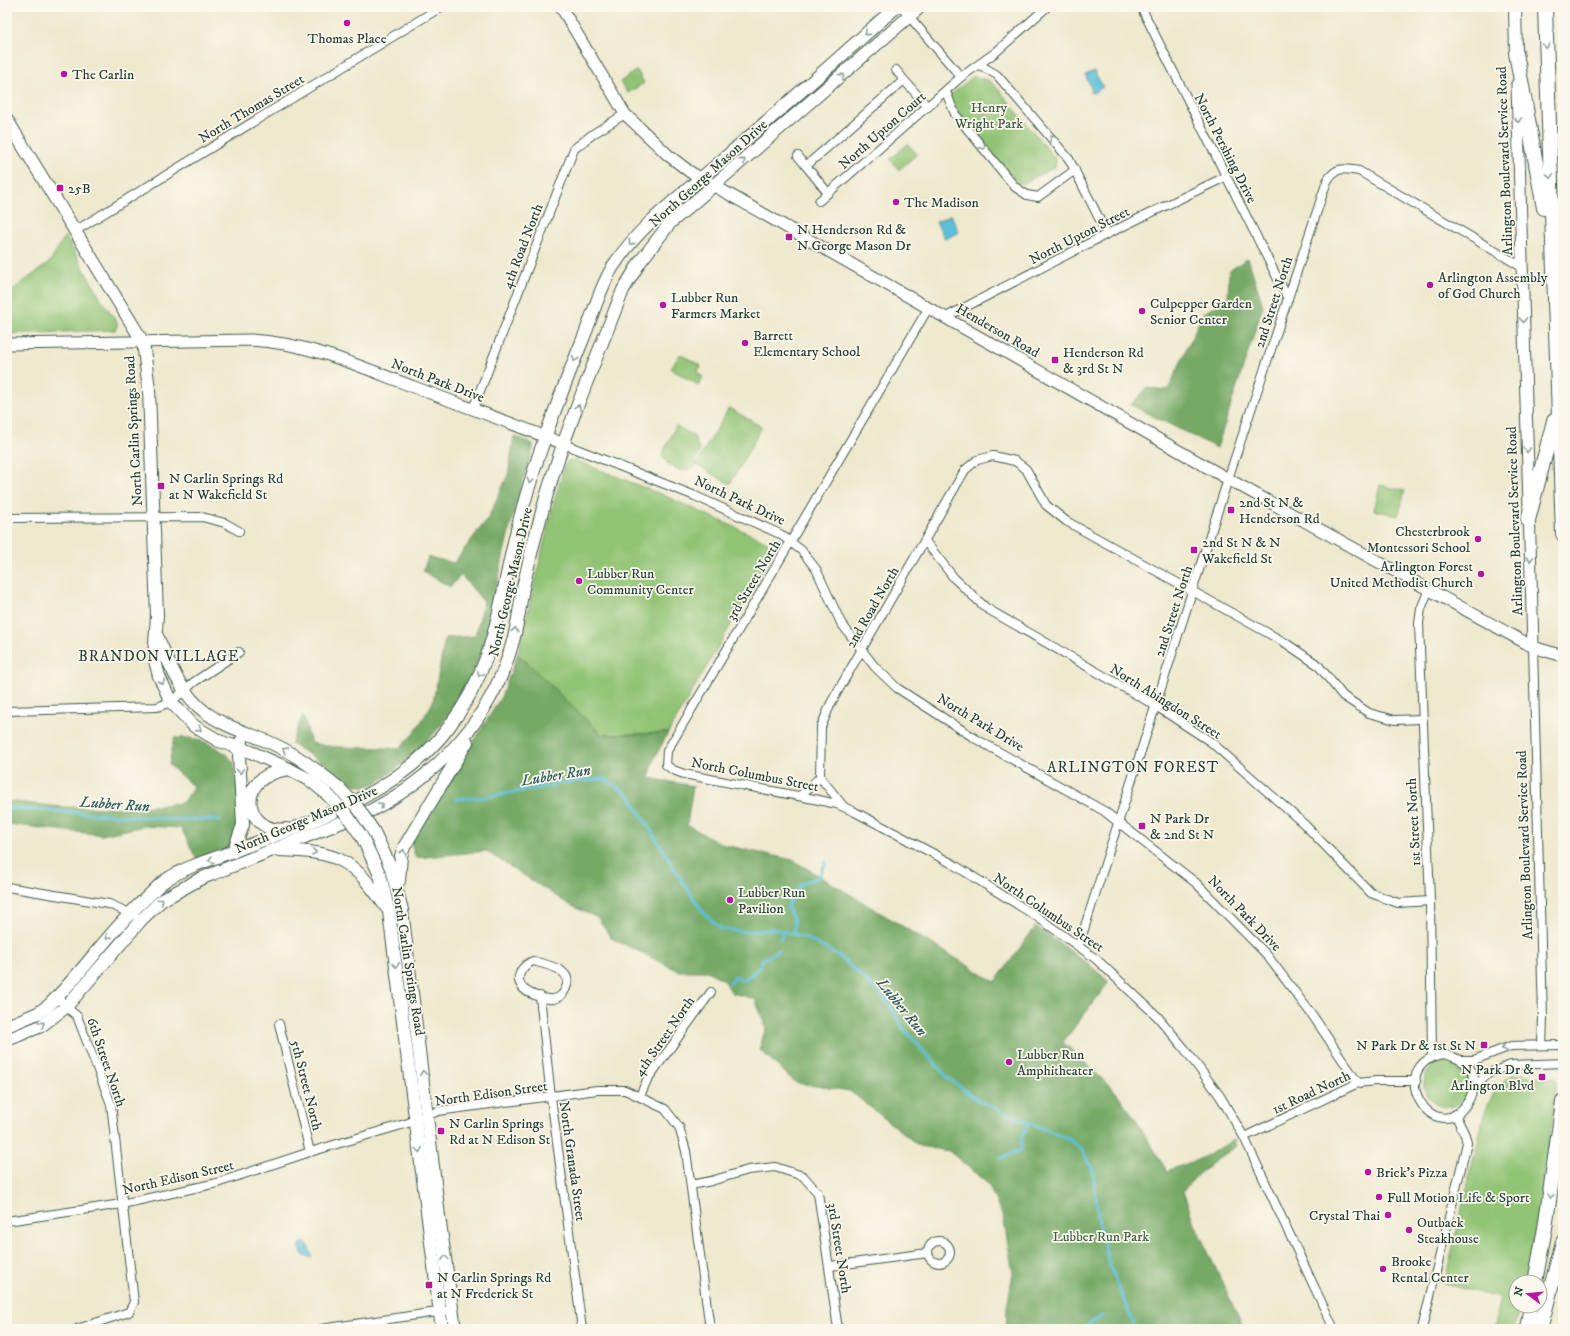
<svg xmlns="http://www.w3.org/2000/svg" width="1570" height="1336" viewBox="0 0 1570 1336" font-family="'IM FELL DW Pica',serif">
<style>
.green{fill:#90c373;stroke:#588054}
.forest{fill:#74a965;stroke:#4a734c}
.water{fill:#5bbfd9;stroke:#3d7e86}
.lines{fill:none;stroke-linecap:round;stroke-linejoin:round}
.stream{stroke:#5bbfd9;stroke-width:3}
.minor-casing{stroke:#3e574b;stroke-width:10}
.tertiary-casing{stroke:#3e574b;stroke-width:13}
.secondary-casing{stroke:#3e574b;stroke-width:14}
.trunk-casing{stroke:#3e574b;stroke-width:16}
.minor{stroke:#fff;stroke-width:8}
.tertiary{stroke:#fff;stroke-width:11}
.secondary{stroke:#fff;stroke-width:12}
.trunk{stroke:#fff;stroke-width:14}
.secondary-bridge-casing{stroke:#3e574b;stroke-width:14;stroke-linecap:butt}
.secondary-bridge{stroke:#fff;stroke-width:12}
.oneway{stroke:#8f9e9a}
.poi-dot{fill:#b5179e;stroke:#fbf7ec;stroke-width:1.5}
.labels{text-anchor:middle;stroke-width:3.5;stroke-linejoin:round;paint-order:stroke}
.poi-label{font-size:14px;fill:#1f3d34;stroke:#fbf7ec;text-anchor:start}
.park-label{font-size:14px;fill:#3b5e44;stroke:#fbf7ec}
.street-label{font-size:14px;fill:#1f3d34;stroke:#fbf7ec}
.neighbourhood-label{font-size:15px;letter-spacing:1px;fill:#1f3d34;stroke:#fbf7ec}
.water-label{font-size:15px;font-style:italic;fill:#2e5e5d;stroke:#fbf7ec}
</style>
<rect width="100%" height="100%" fill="#fbf7ec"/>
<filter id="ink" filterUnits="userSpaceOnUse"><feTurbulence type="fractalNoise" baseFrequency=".025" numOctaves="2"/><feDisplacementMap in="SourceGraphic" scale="8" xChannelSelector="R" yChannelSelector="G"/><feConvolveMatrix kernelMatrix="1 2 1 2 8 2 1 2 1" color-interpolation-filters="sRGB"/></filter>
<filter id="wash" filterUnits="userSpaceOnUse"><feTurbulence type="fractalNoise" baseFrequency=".012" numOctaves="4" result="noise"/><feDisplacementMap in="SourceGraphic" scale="16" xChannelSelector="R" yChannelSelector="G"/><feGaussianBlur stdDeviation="0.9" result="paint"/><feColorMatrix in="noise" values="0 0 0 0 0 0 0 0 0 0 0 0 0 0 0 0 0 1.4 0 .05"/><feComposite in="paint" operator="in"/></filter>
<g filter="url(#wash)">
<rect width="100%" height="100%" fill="#eee8cd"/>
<g class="green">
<polygon points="637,70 644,83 628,93 620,82"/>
<polygon points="974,76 990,81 1000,91 1056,160 1055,167 1022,184 1016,183 950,107 950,95"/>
<polygon points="908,144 917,154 899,170 890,159"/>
<polygon points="65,236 101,299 117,322 117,327 115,330 7,334 7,294 50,262"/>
<polygon points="680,354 701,366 697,373 703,377 698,385 671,369"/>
<polygon points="729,408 762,427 730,484 697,465 694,468 682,471 668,464 662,455 676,426 694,436 700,452 694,462 697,463"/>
<polygon points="575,460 663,495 768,542 772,547 772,554 668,733 602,735 518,654 551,513 564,467 568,461"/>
<polygon points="1380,485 1405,491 1398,516 1374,510"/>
<circle cx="1447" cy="1084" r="23"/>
<path d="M1515,1074L1557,1079C1549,1147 1539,1215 1525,1282H1516V1306H1519L1514,1329H1493L1500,1298L1444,1284L1484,1115C1491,1097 1497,1082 1515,1074Z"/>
</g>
<g class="forest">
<polygon points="1248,258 1263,306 1217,448 1131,405 1147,388 1168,390 1203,313 1228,299 1229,271"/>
<path d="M514,436L533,444V449C521,485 511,520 503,557C497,582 494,607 488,631C474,684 442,733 400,766C389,774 374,788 361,786C345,784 334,771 322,763C312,756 302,750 291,744L303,715L311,743C340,750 368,746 398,749L415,732L433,702L445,638L475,636L484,602L461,575L450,587L423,571L428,557L454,563L488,518L508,475Z"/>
<polygon points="518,654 602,735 668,733 654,759 649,778 693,786 687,825 724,845 793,860 995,982 1036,926 1092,967 1109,982 1063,1042 1116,1092 1135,1118 1167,1171 1202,1158 1234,1140 1236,1146 1198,1174 1183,1191 1193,1220 1244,1329 1006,1329 1007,1307 1013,1273 1003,1217 988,1184 949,1151 919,1146 850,1091 796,1083 759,1049 766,1028 755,999 732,993 724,980 707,971 679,971 611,938 598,918 570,905 486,851 416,858 411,844 501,697"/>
<path d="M174,738C181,738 188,737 194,739C207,741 227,752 234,763C236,786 248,830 228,847C220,853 206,856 197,860L181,828L145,826L102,835L7,824V801L62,807L132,808L182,803L194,787L169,765Z"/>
</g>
<g class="water">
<polygon points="1094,71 1103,87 1093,93 1090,92 1092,90 1085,75"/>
<polygon points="951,215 959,232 945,239 936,222"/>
<polygon points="303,1242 308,1244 312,1256 311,1258 303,1255 299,1246"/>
</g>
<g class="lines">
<g class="stream">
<polyline points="456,799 488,797 570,782 605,779 629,795 684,884 703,912 721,929 749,932 774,929 804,937 839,956 879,992 891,1007 903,1028 948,1078 978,1100 1005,1113 1071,1140 1082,1150 1093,1171 1099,1224 1110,1267 1136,1329"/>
<polyline points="7,808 170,819 221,820"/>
<polyline points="794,934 794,921 787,906 801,884 819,877 826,862"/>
<polyline points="781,939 783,931"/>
<polyline points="729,984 735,977 744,980 760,967 762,960 778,950"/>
<polyline points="1001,1158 1021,1150 1022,1136 1030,1122"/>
<polyline points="1085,1329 1087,1325 1102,1316"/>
</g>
</g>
</g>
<g filter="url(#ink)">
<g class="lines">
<g class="minor-casing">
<g id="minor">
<polyline points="901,7 961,77 996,52 1047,7"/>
<polyline points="1141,7 1288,299"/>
<polyline points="980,65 997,75 1069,159 1107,234"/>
<polyline points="896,70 904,80"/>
<polyline points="946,92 955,114 1015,187 1027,195 1038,197 1075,170"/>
<polyline points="798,156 806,166"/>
<polyline points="828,193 806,166 904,80 928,107"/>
<polyline points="819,201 961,77"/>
<polyline points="75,231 441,7"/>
<polyline points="929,307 667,751 666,765 673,770 684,774 814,799 837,804 855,812 951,863 1036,916 1096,959 1157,1016 1184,1048 1220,1096 1244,1137 1334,1329"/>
<polyline points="946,317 1107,234 1225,177"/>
<polyline points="473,409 574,149 593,134 625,114"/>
<polyline points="564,444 695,496 780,534 801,550 816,569 841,623 875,667 897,688 976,739 1104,811 1196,883 1266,954 1313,1016 1358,1083"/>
<polyline points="7,518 202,517 225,523 239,531"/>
<polyline points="925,541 954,578 986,608 1156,706 1211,742 1304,824 1371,893 1398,903 1430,901"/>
<polyline points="1429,589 1421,609 1419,623 1430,901 1432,1056"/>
<polyline points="1533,647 1543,1018 1542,1045"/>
<polyline points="7,711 157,707 171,702 194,682 239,652"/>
<polyline points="800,796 820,777"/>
<polyline points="844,807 820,777 821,727 831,703 965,470 977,460 993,456 1015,461 1026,469 1046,505 1066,521 1284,642 1318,665 1343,696 1369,713 1395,720 1421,719"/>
<polyline points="7,887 109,904 134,915"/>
<path d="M1079,945L1228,479L1327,181C1336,167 1342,168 1359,171L1522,267"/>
<path d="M533,961C547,965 576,969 565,990C563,995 559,998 553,999C546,1000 527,994 522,987C514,976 523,965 533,961Z"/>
<polyline points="540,996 551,1097 582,1329"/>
<polyline points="58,997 66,1007 77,1016 111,1104 134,1302 129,1312 77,1329"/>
<polyline points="279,1024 310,1152"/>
<path d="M1444,1054C1470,1061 1484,1076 1467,1103C1435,1152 1381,1065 1444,1054Z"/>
<polyline points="1462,1060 1474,1060 1511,1046 1563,1045"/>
<polyline points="1475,1086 1489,1073 1511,1065 1563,1063"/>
<polyline points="640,1096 647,1080 711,992"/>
<polyline points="1244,1137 1358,1083 1376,1081 1416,1081"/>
<polyline points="691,1185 711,1181 748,1170 775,1167 803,1176 818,1193 838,1329"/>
<polyline points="7,1221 122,1204 217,1183 310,1152 408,1123 438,1111 597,1090 625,1090 665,1109 679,1127 686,1151 710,1329"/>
<circle cx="939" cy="1252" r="11"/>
<polyline points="830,1266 928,1253"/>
<polyline points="321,1329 444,1311"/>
<polyline points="1422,1329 1467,1143 1465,1135 1455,1114"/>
</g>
</g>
<g class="tertiary-casing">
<g id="tertiary">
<polyline points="561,7 625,114 668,155 690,172 1228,479 1533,647 1563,656"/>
<polyline points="1517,84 1533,647"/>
<path d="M7,344L251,340C309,343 361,367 414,387C464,406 514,424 564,444"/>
</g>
</g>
<g class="secondary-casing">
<g id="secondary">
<polyline points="1515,7 1516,53"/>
<polyline points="7,120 143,342 149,389 157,616 154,657 159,676 171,702 194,726 219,741 251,752 289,769 310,780 327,794"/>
<path d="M157,636C169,663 181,694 205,712C225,727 249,733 271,743C296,754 318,771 339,788"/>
<path d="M286,829C248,836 229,777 289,769"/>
<polyline points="374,832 391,868 402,910 439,1216 455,1329"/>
<polyline points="362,837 380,875 389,912 442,1329"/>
<path d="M279,850C338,852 352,858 386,907"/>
<polyline points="233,852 243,825 239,755 241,741"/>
<polyline points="399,881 401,856 404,847 467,742"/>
<path d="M7,1026L38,1013L48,1006C83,973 109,931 145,899C152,893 158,885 166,880C188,865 217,858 242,848C316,820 399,793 448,728C496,666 498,607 516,534C532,467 557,403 583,339C592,317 600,288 612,268C640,224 681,196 720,162C779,111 838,59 896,7"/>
<path d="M7,1040L41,1026L66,1007L141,920L162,900L200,879L372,810C440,774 493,717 513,641C518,624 520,605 523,587C530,556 538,525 547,494C568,424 597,357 623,290L640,262L670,223L920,7"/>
</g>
</g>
<g class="trunk-casing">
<g id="trunk">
<polyline points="1545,7 1563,534"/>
<polyline points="1516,53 1544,208"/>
<polyline points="1528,520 1554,421"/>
<polyline points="1535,1282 1545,1228 1563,1102"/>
<polyline points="1527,1329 1531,1306"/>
<polyline points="1540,1329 1563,1242"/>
</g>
</g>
<use href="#minor" class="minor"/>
<use href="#tertiary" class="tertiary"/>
<use href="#secondary" class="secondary"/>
<use href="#trunk" class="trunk"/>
<g class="secondary-bridge-casing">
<g id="secondary-bridge">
<polyline points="339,788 358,808 374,832"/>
<polyline points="327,794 346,814 362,837"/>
</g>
</g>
<use href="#secondary-bridge" class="secondary-bridge"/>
</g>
<defs><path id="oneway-chevron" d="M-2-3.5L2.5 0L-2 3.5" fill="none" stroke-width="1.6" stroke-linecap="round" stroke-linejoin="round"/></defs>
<g class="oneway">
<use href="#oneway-chevron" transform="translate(867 33) rotate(139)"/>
<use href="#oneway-chevron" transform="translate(1546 46) rotate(88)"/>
<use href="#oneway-chevron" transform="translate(842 76) rotate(-41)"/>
<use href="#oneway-chevron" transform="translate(1518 120) rotate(88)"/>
<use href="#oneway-chevron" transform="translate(1052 138) rotate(-131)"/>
<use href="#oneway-chevron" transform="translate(983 147) rotate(50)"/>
<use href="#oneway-chevron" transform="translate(743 161) rotate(-41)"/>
<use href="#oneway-chevron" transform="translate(1550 176) rotate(88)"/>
<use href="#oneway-chevron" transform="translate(631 243) rotate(127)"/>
<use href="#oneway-chevron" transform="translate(1523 320) rotate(89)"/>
<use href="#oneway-chevron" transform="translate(575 359) rotate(112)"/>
<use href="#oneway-chevron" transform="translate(578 407) rotate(-70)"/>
<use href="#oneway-chevron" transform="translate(1527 450) rotate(89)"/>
<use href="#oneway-chevron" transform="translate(530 481) rotate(107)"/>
<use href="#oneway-chevron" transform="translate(1530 559) rotate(88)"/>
<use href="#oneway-chevron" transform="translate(515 630) rotate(-80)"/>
<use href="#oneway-chevron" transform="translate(480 674) rotate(115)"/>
<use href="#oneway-chevron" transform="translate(162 682) rotate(65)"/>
<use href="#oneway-chevron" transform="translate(199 729) rotate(33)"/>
<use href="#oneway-chevron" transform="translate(285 750) rotate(-151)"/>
<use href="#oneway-chevron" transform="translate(240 771) rotate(87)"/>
<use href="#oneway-chevron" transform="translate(381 805) rotate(-28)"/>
<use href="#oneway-chevron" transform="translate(314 852) rotate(5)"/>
<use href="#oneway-chevron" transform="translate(403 852) rotate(-72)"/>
<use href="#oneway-chevron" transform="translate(211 860) rotate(159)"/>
<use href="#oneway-chevron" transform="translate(161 901) rotate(-39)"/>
<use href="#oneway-chevron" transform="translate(108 937) rotate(131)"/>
<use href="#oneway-chevron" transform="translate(396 965) rotate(83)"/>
<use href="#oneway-chevron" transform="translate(42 1024) rotate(-33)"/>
<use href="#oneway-chevron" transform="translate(1504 1048) rotate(163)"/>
<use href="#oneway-chevron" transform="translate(423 1073) rotate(-97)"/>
<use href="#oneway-chevron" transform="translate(419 1150) rotate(83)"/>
<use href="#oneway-chevron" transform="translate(1550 1196) rotate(99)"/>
<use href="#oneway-chevron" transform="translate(445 1258) rotate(-98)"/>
</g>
</g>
<g class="poi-dot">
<circle cx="347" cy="23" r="4"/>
<circle cx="64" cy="74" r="4"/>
<rect x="56" y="184" width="8" height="8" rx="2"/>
<circle cx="896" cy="202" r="4"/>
<rect x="785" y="233" width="8" height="8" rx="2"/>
<circle cx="1430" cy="285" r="4"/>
<circle cx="663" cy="305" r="4"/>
<circle cx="1142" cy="311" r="4"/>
<circle cx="745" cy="343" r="4"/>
<rect x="1051" y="356" width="8" height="8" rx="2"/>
<rect x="157" y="482" width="8" height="8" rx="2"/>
<rect x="1227" y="506" width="8" height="8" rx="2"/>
<circle cx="1478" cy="539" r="4"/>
<rect x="1190" y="546" width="8" height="8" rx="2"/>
<circle cx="1481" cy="574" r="4"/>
<circle cx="579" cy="581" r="4"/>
<rect x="1138" y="822" width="8" height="8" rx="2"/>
<circle cx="730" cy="900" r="4"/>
<rect x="1480" y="1041" width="8" height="8" rx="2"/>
<circle cx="1009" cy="1062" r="4"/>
<rect x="1538" y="1073" width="8" height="8" rx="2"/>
<rect x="437" y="1127" width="8" height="8" rx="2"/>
<circle cx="1368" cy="1172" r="4"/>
<circle cx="1379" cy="1197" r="4"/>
<circle cx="1388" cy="1215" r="4"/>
<circle cx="1409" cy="1230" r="4"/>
<circle cx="1383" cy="1269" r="4"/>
<rect x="425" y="1281" width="8" height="8" rx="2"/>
</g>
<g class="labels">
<g class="poi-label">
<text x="347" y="43" text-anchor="middle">Thomas Place</text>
<text x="72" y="79">The Carlin</text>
<text x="68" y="193">25B</text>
<text x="904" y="207">The Madison</text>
<text x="797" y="234">N Henderson Rd &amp;<tspan x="797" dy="16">N George Mason Dr</tspan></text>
<text x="1438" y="282">Arlington Assembly<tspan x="1438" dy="16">of God Church</tspan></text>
<text x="671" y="302">Lubber Run<tspan x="671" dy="16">Farmers Market</tspan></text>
<text x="1150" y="308">Culpepper Garden<tspan x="1150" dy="16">Senior Center</tspan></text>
<text x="753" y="340">Barrett<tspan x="753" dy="16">Elementary School</tspan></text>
<text x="1063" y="357">Henderson Rd<tspan x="1063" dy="16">&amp; 3rd St N</tspan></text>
<text x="169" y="483">N Carlin Springs Rd<tspan x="169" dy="16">at N Wakefield St</tspan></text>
<text x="1239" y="507">2nd St N &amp;<tspan x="1239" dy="16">Henderson Rd</tspan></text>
<text x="1470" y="536" text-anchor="end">Chesterbrook<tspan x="1470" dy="16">Montessori School</tspan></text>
<text x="1202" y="547">2nd St N &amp; N<tspan x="1202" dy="16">Wakefield St</tspan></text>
<text x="1473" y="571" text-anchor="end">Arlington Forest<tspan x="1473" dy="16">United Methodist Church</tspan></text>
<text x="587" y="578">Lubber Run<tspan x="587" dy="16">Community Center</tspan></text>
<text x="1150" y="823">N Park Dr<tspan x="1150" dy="16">&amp; 2nd St N</tspan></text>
<text x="738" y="897">Lubber Run<tspan x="738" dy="16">Pavilion</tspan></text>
<text x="1476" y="1050" text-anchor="end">N Park Dr &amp; 1st St N</text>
<text x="1017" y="1059">Lubber Run<tspan x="1017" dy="16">Amphitheater</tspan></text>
<text x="1534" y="1074" text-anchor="end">N Park Dr &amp;<tspan x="1534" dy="16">Arlington Blvd</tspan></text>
<text x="449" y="1128">N Carlin Springs<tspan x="449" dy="16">Rd at N Edison St</tspan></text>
<text x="1376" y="1177">Brick's Pizza</text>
<text x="1387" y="1202">Full Motion Life &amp; Sport</text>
<text x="1380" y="1220" text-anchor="end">Crystal Thai</text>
<text x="1417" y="1227">Outback<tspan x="1417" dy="16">Steakhouse</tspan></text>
<text x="1391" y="1266">Brooke<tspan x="1391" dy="16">Rental Center</tspan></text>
<text x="437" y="1282">N Carlin Springs Rd<tspan x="437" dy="16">at N Frederick St</tspan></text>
</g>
<g class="park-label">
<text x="989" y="112">Henry<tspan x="989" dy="16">Wright Park</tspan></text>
<text x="1101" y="1241">Lubber Run Park</text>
</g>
<g class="street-label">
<text transform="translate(251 108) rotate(-31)" y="5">North Thomas Street</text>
<text transform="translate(882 130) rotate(-41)" y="5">North Upton Court</text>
<text transform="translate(1226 148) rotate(63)" y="5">North Pershing Drive</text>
<text transform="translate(1504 161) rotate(-92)" y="5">Arlington Boulevard Service Road</text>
<text transform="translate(708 173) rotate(-42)" y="5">North George Mason Drive</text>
<text transform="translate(1079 235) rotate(-27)" y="5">North Upton Street</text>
<text transform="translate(522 246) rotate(-69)" y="5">4th Road North</text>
<text transform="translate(1273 302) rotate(-72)" y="5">2nd Street North</text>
<text transform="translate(998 330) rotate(30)" y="5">Henderson Road</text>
<text transform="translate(438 380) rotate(21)" y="5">North Park Drive</text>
<text transform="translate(133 431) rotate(-93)" y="5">North Carlin Springs Road</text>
<text transform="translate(740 500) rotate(25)" y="5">North Park Drive</text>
<text transform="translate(1514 521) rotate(-92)" y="5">Arlington Boulevard Service Road</text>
<text transform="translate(753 580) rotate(-59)" y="5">3rd Street North</text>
<text transform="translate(510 582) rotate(-77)" y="5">North George Mason Drive</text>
<text transform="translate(872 607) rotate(-60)" y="5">2nd Road North</text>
<text transform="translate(1173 611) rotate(-72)" y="5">2nd Street North</text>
<text transform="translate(1166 701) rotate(32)" y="5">North Abingdon Street</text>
<text transform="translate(981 722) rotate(31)" y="5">North Park Drive</text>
<text transform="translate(755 774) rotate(11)" y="5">North Columbus Street</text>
<text transform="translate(306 819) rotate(-23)" y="5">North George Mason Drive</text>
<text transform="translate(1413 822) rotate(-93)" y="5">1st Street North</text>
<text transform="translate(1524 845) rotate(-92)" y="5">Arlington Boulevard Service Road</text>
<text transform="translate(1049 912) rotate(34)" y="5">North Columbus Street</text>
<text transform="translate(1245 913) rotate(46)" y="5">North Park Drive</text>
<text transform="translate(409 961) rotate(81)" y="5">North Carlin Springs Road</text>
<text transform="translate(664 1036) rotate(-55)" y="5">4th Street North</text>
<text transform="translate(107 1062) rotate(71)" y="5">6th Street North</text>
<text transform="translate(307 1085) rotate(76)" y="5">5th Street North</text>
<text transform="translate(1311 1092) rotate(-25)" y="5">1st Road North</text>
<text transform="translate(491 1093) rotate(-8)" y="5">North Edison Street</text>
<text transform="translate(573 1161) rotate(82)" y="5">North Granada Street</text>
<text transform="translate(178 1177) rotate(-13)" y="5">North Edison Street</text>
<text transform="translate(840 1248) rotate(81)" y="5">3rd Street North</text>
</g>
<g class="neighbourhood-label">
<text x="159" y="661">BRANDON VILLAGE</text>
<text x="1133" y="772">ARLINGTON FOREST</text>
</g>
<g class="water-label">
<text transform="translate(556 775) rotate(-9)" y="5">Lubber Run</text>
<text transform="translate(115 804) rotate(4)" y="5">Lubber Run</text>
<text transform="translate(902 1007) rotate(51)" y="5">Lubber Run</text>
</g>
</g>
<rect width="1570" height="1336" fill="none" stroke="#fbf7ec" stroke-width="24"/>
<g transform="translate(1528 1294) rotate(286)"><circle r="19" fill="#fbf7ec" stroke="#a3ada2"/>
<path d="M0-3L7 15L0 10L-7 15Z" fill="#b5179e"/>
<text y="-6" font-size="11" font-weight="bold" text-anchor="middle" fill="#1f3d34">N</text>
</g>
</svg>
